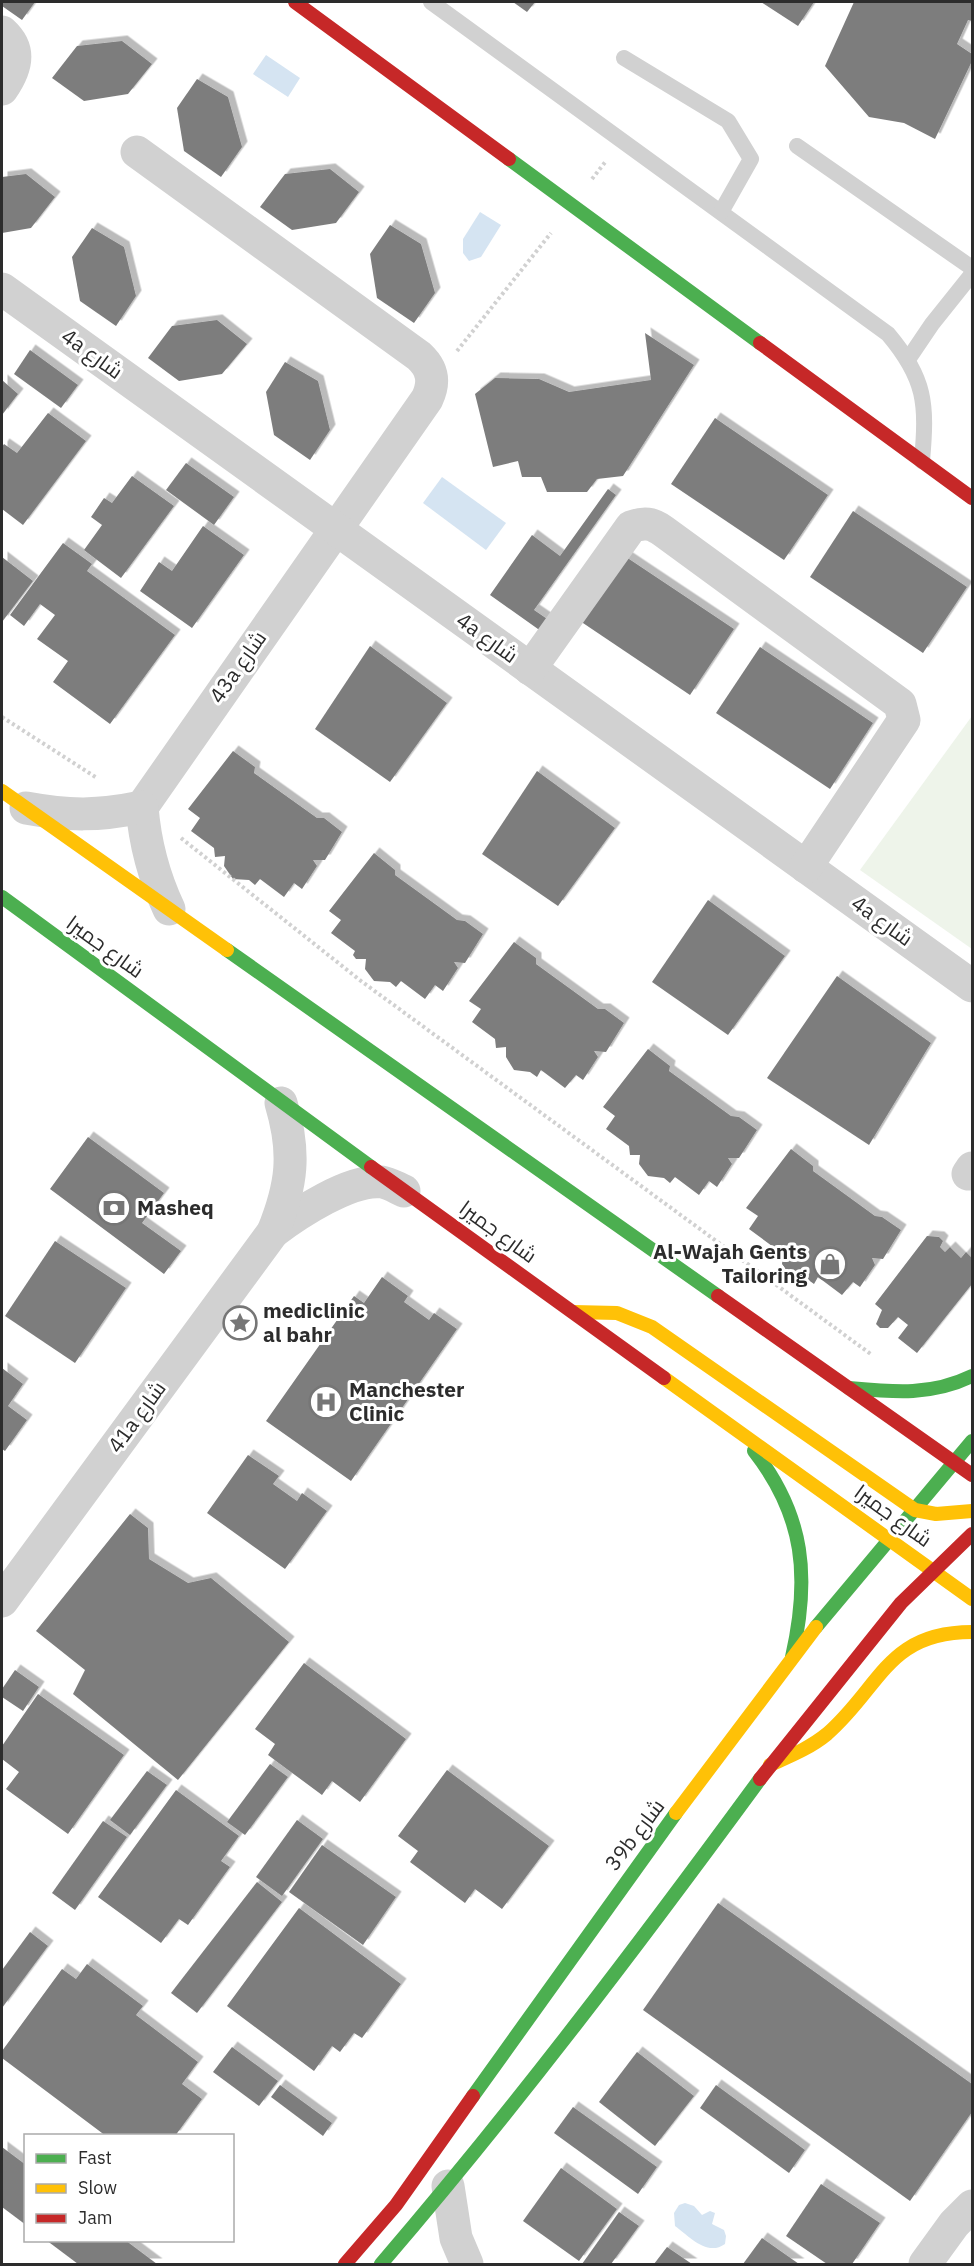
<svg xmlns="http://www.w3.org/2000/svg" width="974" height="2266" viewBox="0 0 974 2266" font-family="'IBM Plex Sans',Cairo,sans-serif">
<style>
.green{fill:#eef4ea}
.water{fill:#d5e4f2}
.building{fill:#7d7d7d;filter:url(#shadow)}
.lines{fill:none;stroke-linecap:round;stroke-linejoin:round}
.path{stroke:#d1d1d1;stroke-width:4;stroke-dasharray:3 3;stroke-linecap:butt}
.lane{stroke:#d1d1d1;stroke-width:16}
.street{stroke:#d1d1d1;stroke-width:33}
.fast{stroke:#4caf50;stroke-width:14}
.slow{stroke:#ffc107;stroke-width:14}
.jam{stroke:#c62828;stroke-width:14}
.labels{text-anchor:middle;stroke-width:6;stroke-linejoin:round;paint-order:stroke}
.street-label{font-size:21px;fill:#2c2c2c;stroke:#fff}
.poi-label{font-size:21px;font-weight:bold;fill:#2c2c2c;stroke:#fff;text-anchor:start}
</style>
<defs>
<filter id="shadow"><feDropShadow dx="5.5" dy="-5.5" stdDeviation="0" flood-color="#0004"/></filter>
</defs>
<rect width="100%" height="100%" fill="#fff"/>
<polygon class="green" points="972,716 972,949 860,870"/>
<g class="water">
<polygon points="266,55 300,78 288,97 253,74"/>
<polygon points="480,212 501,225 481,257 469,261 463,253 463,239"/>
<polygon points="442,477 506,523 486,550 423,503"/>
<path d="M685,2203L694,2206L702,2215L710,2211L715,2213L712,2224L724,2230L726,2236L725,2244C707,2257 689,2236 675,2226L674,2213L679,2205Z"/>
</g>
<g class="building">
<polygon points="2,2 35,2 22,20 2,6"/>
<polygon points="513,2 535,2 527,12"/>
<polygon points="761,2 814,2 798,26"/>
<polygon points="854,2 972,2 972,21 968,20 957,44 972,54 972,61 935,139 904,123 869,117 825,66"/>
<polygon points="122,41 152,64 128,94 84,101 52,78 77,46"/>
<polygon points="197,79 228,97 242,147 221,177 184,151 177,108"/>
<polygon points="330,169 359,192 336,223 292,230 260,207 285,174"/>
<polygon points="26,174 55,197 31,228 2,233 2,177"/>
<polygon points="390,225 421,244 435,293 414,323 377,298 370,254"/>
<polygon points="92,228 124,247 136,296 116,326 80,301 72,257"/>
<polygon points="217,320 247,344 222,374 179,381 148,358 172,326"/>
<polygon points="645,333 694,365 623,476 597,479 587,492 547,492 541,477 522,477 518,461 493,467 475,394 495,378 539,379 569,392 651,380"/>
<polygon points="30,350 78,385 61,408 14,374"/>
<polygon points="285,362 318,381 330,430 310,460 274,435 266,392"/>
<polygon points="2,380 18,394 2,415"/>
<polygon points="48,413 86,441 23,525 2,509 2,447 4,444 17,453"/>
<polygon points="715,418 828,495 784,560 671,484"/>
<polygon points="186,463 234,497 214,525 166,490"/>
<polygon points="132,476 174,506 121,578 84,550 102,525 91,517 104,498 112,503"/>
<polygon points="608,489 616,495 534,610 553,623 545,634 490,595 532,535 560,556"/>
<polygon points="853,511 967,587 923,653 810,577"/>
<polygon points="203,526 244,555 192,628 140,591 159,562 172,571"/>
<polygon points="63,543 92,564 87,571 175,635 110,724 53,682 68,661 37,639 55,615 40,604 24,626 10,615"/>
<polygon points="620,553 734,629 690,695 577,619"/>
<polygon points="2,557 33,581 2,622"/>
<polygon points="370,646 447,703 390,782 315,729"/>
<polygon points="760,647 873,723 830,789 716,713"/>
<polygon points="233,751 255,767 254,773 317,818 324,818 342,832 325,860 313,860 317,866 302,889 294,883 284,897 260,879 255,885 249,880 233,879 224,866 225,856 215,857 214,848 191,831 200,818 188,809"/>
<polygon points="537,771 615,828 558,906 482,854"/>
<polygon points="374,853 395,870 395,875 457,920 465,921 483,934 465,963 454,962 458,968 443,991 435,985 425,999 401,981 396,987 390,982 374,981 365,969 366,959 356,959 353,955 355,951 331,933 341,920 329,911"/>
<polygon points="708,900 785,956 728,1035 652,982"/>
<polygon points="514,942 536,958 536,964 598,1009 605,1009 624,1023 606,1052 594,1051 598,1057 583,1080 576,1075 565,1088 541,1070 537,1077 530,1072 514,1070 506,1057 506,1047 496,1048 495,1039 472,1022 481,1009 469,1001"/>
<polygon points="837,976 931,1043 869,1145 767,1078"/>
<polygon points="648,1049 670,1066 669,1071 731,1116 739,1117 757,1130 739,1158 728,1158 732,1164 717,1187 709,1181 699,1195 675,1177 670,1183 664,1178 648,1176 639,1164 640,1155 630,1155 629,1146 606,1129 615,1116 603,1107"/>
<polygon points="88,1137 164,1193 142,1223 181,1251 164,1274 50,1189"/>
<polygon points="791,1149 813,1166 813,1171 875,1216 882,1217 901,1230 883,1259 872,1258 875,1265 860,1287 853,1282 842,1295 818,1277 814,1284 807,1279 791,1277 782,1264 783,1255 773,1255 772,1246 749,1229 758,1216 746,1208"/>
<polygon points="927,1236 939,1237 943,1241 940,1247 945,1252 950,1247 961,1258 966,1252 972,1258 972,1284 917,1353 898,1338 908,1325 898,1317 888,1328 880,1328 876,1324 882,1310 875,1304"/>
<polygon points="55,1241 126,1288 75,1363 5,1316"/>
<polygon points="382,1277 408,1296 404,1302 429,1320 434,1313 457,1329 351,1481 266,1421 354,1296 364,1303"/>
<polygon points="2,1368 23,1384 8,1406 27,1420 5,1451 2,1449"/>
<polygon points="248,1455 279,1476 273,1484 297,1501 302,1493 327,1511 285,1569 207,1513"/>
<polygon points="130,1514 148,1528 149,1559 188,1583 211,1578 289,1642 178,1780 73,1694 85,1670 36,1631"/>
<polygon points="304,1663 406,1739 360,1802 332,1781 322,1795 268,1755 275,1744 255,1729"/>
<polygon points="15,1670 39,1687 23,1711 2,1697 2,1689"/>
<polygon points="38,1694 124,1755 68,1834 6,1789 19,1772 2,1759 2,1746"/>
<polygon points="270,1764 288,1777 245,1835 227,1822"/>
<polygon points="447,1770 549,1846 502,1909 475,1889 465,1903 410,1862 418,1851 398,1836"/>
<polygon points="147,1771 167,1785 130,1835 110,1820"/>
<polygon points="176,1790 239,1836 221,1861 230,1867 188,1925 179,1919 161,1943 98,1897"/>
<polygon points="297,1820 323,1839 282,1896 256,1877"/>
<polygon points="103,1821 127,1837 75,1910 52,1893"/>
<polygon points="322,1845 396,1897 363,1945 289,1892"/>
<polygon points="257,1882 282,1902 197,2013 171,1993"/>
<polygon points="718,1903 972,2084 972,2112 910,2201 643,2010"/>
<polygon points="299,1908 401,1984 362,2038 354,2033 340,2052 332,2046 314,2071 227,2006"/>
<polygon points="30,1932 48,1946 2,2008 2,1970"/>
<polygon points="87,1964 143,2006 136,2015 198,2062 182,2084 202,2099 175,2136 106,2136 2,2058 2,2051 62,1969 76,1979"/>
<polygon points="232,2047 278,2081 259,2106 213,2072"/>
<polygon points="637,2052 694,2096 655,2146 599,2102"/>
<polygon points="280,2085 332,2123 323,2136 271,2097"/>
<polygon points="716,2085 805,2150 789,2173 700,2108"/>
<polygon points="573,2107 657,2167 638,2194 554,2133"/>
<polygon points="2,2147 26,2165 26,2225 2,2207"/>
<polygon points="561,2168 617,2209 579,2261 523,2221"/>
<polygon points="821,2184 880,2223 852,2264 827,2264 786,2236"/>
<polygon points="619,2212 639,2226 611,2264 582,2264"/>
<polygon points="762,2238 799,2264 743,2264"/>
<polygon points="46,2240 125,2240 157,2264 78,2264"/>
<polygon points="667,2247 692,2264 654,2264"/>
</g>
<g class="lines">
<g class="path">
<polyline points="592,179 606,161"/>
<polyline points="457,351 551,233"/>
<polyline points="2,717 97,778"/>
<polyline points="181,838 361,981 872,1355"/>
</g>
<g class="lane">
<path d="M431,2L888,334C926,379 927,404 922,461"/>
<polyline points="624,58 728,121 751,159 721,212"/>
<polyline points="797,146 972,268"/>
<polyline points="909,358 932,324 972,274"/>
</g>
<g class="street">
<path d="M2,32C22,50 16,69 2,89"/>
<path d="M137,152L419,356C433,369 435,382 427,399L142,807C145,844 153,875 169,909"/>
<polyline points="2,289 972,986"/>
<path d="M530,669L631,527C644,522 652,523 663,531L900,704L904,720L806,867"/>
<path d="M26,808C69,816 98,816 142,807"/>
<polyline points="968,1174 972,1168"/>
<path d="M273,1232C297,1214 351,1178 382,1182C389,1183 397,1188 404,1191"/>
<path d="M2,1601L273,1232C292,1185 296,1153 281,1103"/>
<polyline points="448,2186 456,2238 467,2264"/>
<polyline points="925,2264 954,2224 972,2206"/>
</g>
<g class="fast">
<polyline points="509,159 760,343"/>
<polyline points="2,897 371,1167"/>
<polyline points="227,950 718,1296"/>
<path d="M849,1388C893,1392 931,1396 972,1376"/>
<path d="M754,1451C805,1516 810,1578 792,1657"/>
<polyline points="816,1627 972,1441"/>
<polyline points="473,2096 676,1813"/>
<path d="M381,2264C515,2108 639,1944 760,1779"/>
</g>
<g class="slow">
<polyline points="2,791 227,950"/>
<polyline points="573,1312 617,1313 652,1327 915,1510 936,1514 972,1511"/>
<polyline points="664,1378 972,1599"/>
<path d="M770,1765C790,1756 810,1748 827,1734C881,1687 887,1632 972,1632"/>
<polyline points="676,1813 816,1627"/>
</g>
<g class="jam">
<polyline points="295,2 509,159"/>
<polyline points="760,343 972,498"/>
<polyline points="371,1167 664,1378"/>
<polyline points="718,1296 972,1475"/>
<polyline points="760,1779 901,1603 972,1534"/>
<polyline points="345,2264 396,2205 473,2096"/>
</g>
</g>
<defs>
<g id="bank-ring" transform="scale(1.725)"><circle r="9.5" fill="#fff" stroke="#767676" stroke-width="1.5"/><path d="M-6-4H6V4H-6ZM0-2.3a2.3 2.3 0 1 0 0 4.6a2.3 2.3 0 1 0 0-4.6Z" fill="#767676"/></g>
<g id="shop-ring" transform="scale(1.725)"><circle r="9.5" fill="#fff" stroke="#767676" stroke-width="1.5"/><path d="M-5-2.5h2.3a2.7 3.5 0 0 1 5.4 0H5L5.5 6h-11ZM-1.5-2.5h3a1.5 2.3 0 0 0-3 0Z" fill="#767676"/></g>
<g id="sight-ring" transform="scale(1.725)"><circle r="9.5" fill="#fff" stroke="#767676" stroke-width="1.5"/><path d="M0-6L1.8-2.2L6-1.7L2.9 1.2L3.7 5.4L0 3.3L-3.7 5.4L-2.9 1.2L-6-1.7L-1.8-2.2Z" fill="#767676"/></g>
<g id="hospital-ring" transform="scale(1.725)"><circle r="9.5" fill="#fff" stroke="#767676" stroke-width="1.5"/><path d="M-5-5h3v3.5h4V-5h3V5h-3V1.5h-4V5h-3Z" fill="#767676"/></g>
</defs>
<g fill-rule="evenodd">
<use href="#bank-ring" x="114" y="1208"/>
<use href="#shop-ring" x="830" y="1264"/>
<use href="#sight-ring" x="240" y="1323"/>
<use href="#hospital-ring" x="326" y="1402"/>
</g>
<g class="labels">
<g class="street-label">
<text transform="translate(92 354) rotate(36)" y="7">4a شارع</text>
<text transform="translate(487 638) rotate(36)" y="7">4a شارع</text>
<text transform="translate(238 667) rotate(-55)" y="7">43a شارع</text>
<text transform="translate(882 921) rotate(36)" y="7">4a شارع</text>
<text transform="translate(105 947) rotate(36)" y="7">شارع جميرا</text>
<text transform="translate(498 1232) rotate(36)" y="7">شارع جميرا</text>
<text transform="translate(137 1417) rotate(-54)" y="7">41a شارع</text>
<text transform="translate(893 1516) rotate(36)" y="7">شارع جميرا</text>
<text transform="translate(635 1835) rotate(-53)" y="7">39b شارع</text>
</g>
<g class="poi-label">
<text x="137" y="1215">Masheq</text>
<text x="807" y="1259" text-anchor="end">Al-Wajah Gents<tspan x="807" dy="24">Tailoring</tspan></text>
<text x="263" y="1318">mediclinic<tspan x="263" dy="24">al bahr</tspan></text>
<text x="349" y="1397">Manchester<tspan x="349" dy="24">Clinic</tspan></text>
</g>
</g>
<rect width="974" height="2266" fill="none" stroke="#2c2c2c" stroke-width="6"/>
<rect x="24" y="2134" width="210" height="108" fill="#ffffff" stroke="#ababab" stroke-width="1.5"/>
<rect x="36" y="2154" width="30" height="9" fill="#4caf50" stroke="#ababab" stroke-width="1.5"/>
<text x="78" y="2164" font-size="18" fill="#2c2c2c">Fast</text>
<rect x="36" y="2184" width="30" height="9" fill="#ffc107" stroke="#ababab" stroke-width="1.5"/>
<text x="78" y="2194" font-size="18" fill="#2c2c2c">Slow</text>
<rect x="36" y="2214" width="30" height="9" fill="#c62828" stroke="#ababab" stroke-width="1.5"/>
<text x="78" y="2224" font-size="18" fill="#2c2c2c">Jam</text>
</svg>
